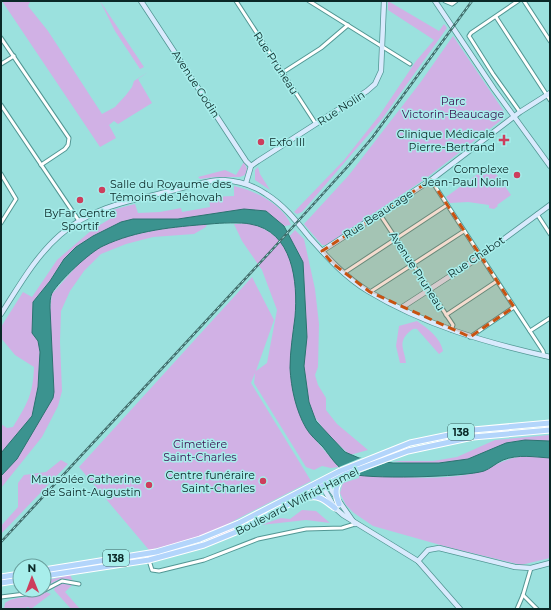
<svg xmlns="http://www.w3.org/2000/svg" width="551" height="610" viewBox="0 0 551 610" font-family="Montserrat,sans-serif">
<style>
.green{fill:#d1b1e5}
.water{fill:#3b938f;stroke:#2c7370}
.pier{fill:#9be1de}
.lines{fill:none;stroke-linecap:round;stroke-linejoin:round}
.street-casing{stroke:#529794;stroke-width:5}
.secondary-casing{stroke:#529794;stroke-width:6}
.primary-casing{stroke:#fff;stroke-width:7}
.street{stroke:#fff;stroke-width:3}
.secondary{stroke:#d9eafd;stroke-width:4.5}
.primary{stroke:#b3d5fb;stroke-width:5}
.rail-casing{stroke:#426f6d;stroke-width:2.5}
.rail{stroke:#a8eeeb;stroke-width:1;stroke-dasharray:3;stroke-linecap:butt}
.marked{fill:#c75210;fill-opacity:0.2;stroke:#c75210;stroke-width:3;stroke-dasharray:8 5;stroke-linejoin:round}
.poi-dot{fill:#cd3e5d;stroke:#a8eeeb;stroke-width:1.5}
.labels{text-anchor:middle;stroke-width:3;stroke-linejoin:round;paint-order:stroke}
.shield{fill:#a8eeeb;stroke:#396362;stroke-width:1}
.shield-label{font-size:10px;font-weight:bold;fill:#0a2827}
.street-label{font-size:11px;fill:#0a2827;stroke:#a8eeeb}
.park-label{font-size:11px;fill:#3c1251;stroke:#a8eeeb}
.poi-label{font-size:11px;fill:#0a2827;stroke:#a8eeeb;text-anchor:end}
</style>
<rect width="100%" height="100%" fill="#9be1de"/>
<g class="green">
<polygon points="2,1 30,2 28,6 48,31 102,114 115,107 126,95 132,87 134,81 148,72 138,79 152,103 118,124 114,121 109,125 116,138 100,147"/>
<polygon points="100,1 144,67 140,69 115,31"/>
<polygon points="388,1 439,31 444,24 447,28 382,119 302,212 297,214 294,212 344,160 379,116 416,61 434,40 388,10"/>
<polygon points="453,36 505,113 504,118 425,179 326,245 322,245 304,224 349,175 420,83"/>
<polygon points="244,162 247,169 245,175 240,177 215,177 200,179 198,177 225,170 236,175"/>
<polygon points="490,165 511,195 497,205 498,206 494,209 489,208 489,205 468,202 450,203 446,197"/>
<polygon points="258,167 260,174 270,190 255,180 255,170"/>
<path d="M234,186C256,191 282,204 291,225L284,226L266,211L212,214L178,219H133L121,222L76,247L64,259L50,281L33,302L32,333L38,341L40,352L38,387L32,416L1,453V424L7,428L13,427C27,404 33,395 34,367L15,355L1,338V327L23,292L32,297L57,260L93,229L115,216L112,210L135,204L138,213L160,212L181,208L182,212L210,207L209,197L234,196Z"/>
<path d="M249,223C326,245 281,341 294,396C301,427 319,444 339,467L331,468L322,466L314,470L306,467L254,383L255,373L251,383L311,481L216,530L191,540L149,550L79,467L252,277L274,320L256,371L267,363L277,310L262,270L242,241L234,224Z"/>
<polygon points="207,224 206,227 194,234 153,237 126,244 101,254 84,271 70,291 61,311 60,342 62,391 58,406 42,437 1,488 1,476 17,459 35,428 52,294 82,260 99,247 119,238 171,227"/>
<polygon points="295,230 304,239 315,289 319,324 318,367 315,375 318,385 326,398 326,410 337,424 368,450 350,455 327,434 312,413 309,402 304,366 307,337 303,262 289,237"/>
<path d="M417,321C428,329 440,337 443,351L439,354L417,329C414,328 412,329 409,332C397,343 405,350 406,363H400L396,346L399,326Z"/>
<path d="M550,435V441C536,441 521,439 507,443C493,447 481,455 467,459C443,466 417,465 393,461H433L457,457L495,440Z"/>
<path d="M528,456L550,458V558L521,565L451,548L373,526L354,513L346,505L340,493L343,483L359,478V475C395,476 435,481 470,474C494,469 502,457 528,456Z"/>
<polygon points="61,460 68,464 1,534 1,526 18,507 18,483 24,475 46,472"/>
<polygon points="312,487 236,529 210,539 210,538"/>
<polygon points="302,510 316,511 330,523 306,520 261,525 281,518 290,519"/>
<path d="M70,575L73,581C62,575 54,582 44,588V581Z"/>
<polygon points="61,583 72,585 65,592 80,609 71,609 54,590 55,587"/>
<path d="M46,592L51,594L31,609L28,607L23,609H4L5,603C15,595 34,599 46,592Z"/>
</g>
<path class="water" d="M244,209L266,211L284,226L303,262L307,337L304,366L309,402L316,421L345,452L359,458L393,463H439L468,459L506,443L525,440L550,441V458C534,457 518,454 503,460C496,463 490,469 484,471C466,477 363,480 348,473C338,469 330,456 323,447C317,441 310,435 306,428C296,411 291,388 290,368C290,351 293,333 295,317C298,282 293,231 250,224C241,222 220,223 210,224C173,227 137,230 103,246C90,252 59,281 52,293C50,297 50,303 50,308L54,392L53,398L17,459L1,476V453L32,416L38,387L40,352L38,341L32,333L33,302L50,281L64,259L76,247L93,236L121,222L133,219H178Z"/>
<polygon class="pier" points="363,457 380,459 385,463 352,476 339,467"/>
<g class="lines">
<g class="street-casing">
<g id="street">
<polyline points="236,1 316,124"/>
<polyline points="309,1 410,64"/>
<polyline points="445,1 452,4 456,1"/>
<polyline points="518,1 471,33 469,36 493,74 520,112"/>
<polyline points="524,1 550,41"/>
<polyline points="496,17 550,100"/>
<polyline points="1,38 69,138 68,145 65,149 41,165"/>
<polyline points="1,64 14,56"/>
<polyline points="282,73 321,48 348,25"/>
<polyline points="1,105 79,221"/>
<polyline points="1,174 16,199 1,223"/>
<polyline points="431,180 543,351 544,356"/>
<polyline points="379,213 453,325 451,330"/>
<polyline points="537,214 550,234"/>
<polyline points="344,273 447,205"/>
<polyline points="370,292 464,231"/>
<polyline points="446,315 497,281"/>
<polyline points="530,331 550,318"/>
<polyline points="470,337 514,307"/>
<polyline points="147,554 152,570 159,571 204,560 258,539 306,529 342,528 355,524"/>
<polyline points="523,595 537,609"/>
<polyline points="1,597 41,592 62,581 79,584"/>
<polyline points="517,609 523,595 531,568"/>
</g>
</g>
<g class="secondary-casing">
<g id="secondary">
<polyline points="141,1 246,161 251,166"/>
<polyline points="435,1 494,89 550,166"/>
<polyline points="246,183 251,166 258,161 367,91 375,84 381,71 384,1"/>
<polyline points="322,251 431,180 520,112 550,93"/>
<polyline points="401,308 481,256 550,205"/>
<path d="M1,314C19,286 35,257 60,235C92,206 134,200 175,190C190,186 207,180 223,180C239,181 253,185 266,194C284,205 297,222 310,238C328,258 345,277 368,291C424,325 487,343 550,357"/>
<polyline points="325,481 355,524"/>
<polyline points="321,484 335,508 343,515 418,561 460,609"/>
<polyline points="418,561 428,550 439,548 515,567 531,568 550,563"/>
</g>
</g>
<g class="primary-casing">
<g id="primary">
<path d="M306,498C320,494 325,501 335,508"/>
<path d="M339,504C335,494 334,486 343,478"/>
<polyline points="44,570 156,552 200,539 239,523 340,471 410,443 473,430 550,423"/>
<polyline points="44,576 149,560 204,545 236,532 346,474 408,451 473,437 550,430"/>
<polyline points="1,577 20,574"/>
<polyline points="1,583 20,580"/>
</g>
</g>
<use href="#street" class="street"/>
<use href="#secondary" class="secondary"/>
<use href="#primary" class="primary"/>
<g class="rail-casing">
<polyline id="rail" points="1,542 270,252 349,165 372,138 472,1"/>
</g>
<use href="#rail" class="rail"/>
</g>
<path class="marked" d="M431,180L514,307L470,337L370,292L332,263L322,251Z"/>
<g class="poi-dot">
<path d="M502 134h4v4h4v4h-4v4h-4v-4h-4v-4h4z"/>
<circle cx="261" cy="142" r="4"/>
<circle cx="517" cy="175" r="4"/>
<circle cx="102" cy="190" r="4"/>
<circle cx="80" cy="200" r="4"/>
<circle cx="263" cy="481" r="4"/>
<circle cx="149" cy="485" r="4"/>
</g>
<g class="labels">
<g class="shield">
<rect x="448" y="424" width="26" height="16" rx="3"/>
<rect x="103" y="550" width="26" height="16" rx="3"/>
</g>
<g class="shield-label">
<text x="461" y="436">138</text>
<text x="116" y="562">138</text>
</g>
<g class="street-label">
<text transform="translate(276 63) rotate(57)" y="4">Rue Pruneau</text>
<text transform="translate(196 84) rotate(57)" y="4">Avenue Godin</text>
<text transform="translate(341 108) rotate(-33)" y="4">Rue Nolin</text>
<text transform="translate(378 214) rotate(-33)" y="4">Rue Beaucage</text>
<text transform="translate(476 257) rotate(-34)" y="4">Rue Chabot</text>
<text transform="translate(417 271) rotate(57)" y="4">Avenue Pruneau</text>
<text transform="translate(297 501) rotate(-27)" y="4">Boulevard Wilfrid-Hamel</text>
</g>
<g class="park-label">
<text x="453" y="105">Parc<tspan x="453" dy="13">Victorin-Beaucage</tspan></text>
<text x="200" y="448">Cimetière<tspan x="200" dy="13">Saint-Charles</tspan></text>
</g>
<g class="poi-label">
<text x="495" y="138">Clinique Médicale<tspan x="495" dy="13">Pierre-Bertrand</tspan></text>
<text x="269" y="146" text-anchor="start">Exfo III</text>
<text x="509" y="173">Complexe<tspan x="509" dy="13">Jean-Paul Nolin</tspan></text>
<text x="110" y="188" text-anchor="start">Salle du Royaume des<tspan x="110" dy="13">Témoins de Jéhovah</tspan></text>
<text x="80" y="217" text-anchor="middle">ByFar Centre<tspan x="80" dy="13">Sportif</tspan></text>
<text x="255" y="479">Centre funéraire<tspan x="255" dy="13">Saint-Charles</tspan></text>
<text x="141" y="483">Mausolée Catherine<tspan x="141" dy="13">de Saint-Augustin</tspan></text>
</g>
</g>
<rect width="551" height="610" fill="none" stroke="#0a2827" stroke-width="4"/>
<g transform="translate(32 578) rotate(359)"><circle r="19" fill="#a8eeeb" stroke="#699f9d"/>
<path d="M0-3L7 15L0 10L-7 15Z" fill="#cd3e5d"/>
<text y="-6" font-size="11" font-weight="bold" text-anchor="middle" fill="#0a2827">N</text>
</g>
</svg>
